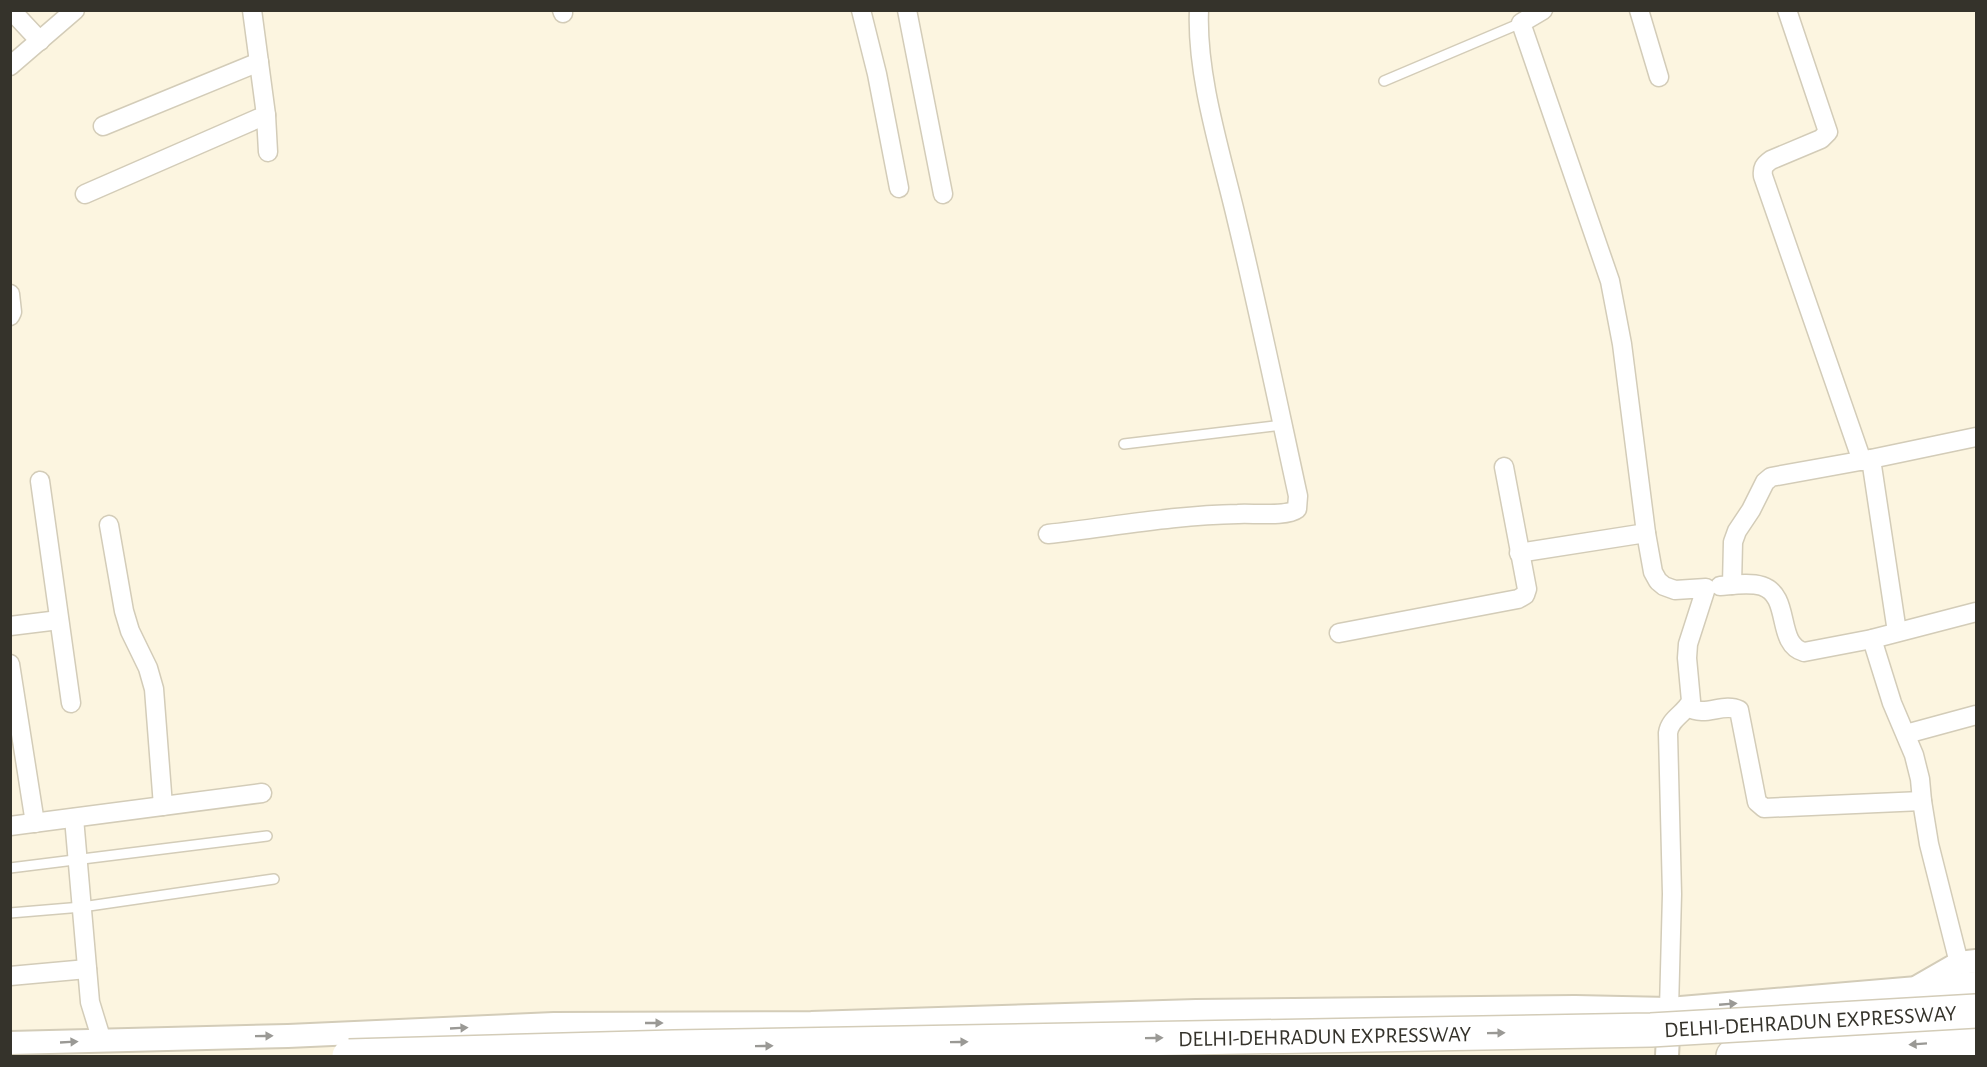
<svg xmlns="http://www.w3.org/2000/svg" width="1987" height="1067" viewBox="0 0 1987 1067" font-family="'Alegreya Sans',sans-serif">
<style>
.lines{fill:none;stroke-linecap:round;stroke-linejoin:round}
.service-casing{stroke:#d3ccb8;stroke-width:12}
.minor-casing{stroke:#d3ccb8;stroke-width:21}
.tertiary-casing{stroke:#d3ccb8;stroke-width:26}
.motorway-casing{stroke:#d3ccb8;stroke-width:36}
.service{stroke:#fff;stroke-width:9}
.minor{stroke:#fff;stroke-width:18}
.tertiary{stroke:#fff;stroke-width:22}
.motorway{stroke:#fff;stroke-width:33}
.motorway-bridge-casing{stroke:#d3ccb8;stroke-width:36;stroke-linecap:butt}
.motorway-bridge{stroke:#fff;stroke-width:33}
.oneway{fill:#9a9995}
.labels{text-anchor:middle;stroke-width:6;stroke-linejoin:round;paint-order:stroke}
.street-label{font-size:22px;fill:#35332b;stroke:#fff}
</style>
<rect width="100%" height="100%" fill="#fcf5e0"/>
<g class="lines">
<g class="service-casing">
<g id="service">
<polyline points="1384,81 1521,23"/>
<polyline points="1124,444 1282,425"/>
<polyline points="10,868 267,836"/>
<polyline points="10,913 82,907 274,879"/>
</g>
</g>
<g class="minor-casing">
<g id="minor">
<polyline points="11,10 40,41"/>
<polyline points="252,10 266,115 268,152"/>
<polyline points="562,10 563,13"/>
<polyline points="861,10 877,74 899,188"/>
<polyline points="907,10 943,194"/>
<path d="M1543,10L1521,23L1610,281L1622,344L1646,533L1653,572L1658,581L1664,586L1675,590L1706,588L1688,644L1687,658L1691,701C1685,714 1670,718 1668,733L1672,894L1669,1009"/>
<polyline points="1639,10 1659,77"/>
<path d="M1787,10L1828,132L1821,139L1771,160C1764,165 1762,168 1763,176L1862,461"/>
<polyline points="10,66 75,10"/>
<polyline points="103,126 259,62"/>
<polyline points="85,194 266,115"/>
<polyline points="10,294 12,312 10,316"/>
<polyline points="1871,459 1897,632"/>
<polyline points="40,481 71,703"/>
<polyline points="109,525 124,611 130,631 148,668 154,689 163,806"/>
<path d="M1048,534C1111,527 1175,515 1238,514C1252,513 1287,517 1297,509L1298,496C1278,404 1259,312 1237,221C1222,156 1196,77 1199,10"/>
<polyline points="1519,553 1646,533"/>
<polyline points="1732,585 1733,542 1737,531 1751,510 1765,482 1771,477 1871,459 1976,437"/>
<path d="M1720,586C1733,585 1749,582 1762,586C1792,596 1775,644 1804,652L1872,639L1976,612"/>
<polyline points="10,626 59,620"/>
<polyline points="1339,633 1518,599 1525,595 1527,589 1504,467"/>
<polyline points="1872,639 1892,703 1914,755 1920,779 1922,801 1929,844 1959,963"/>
<polyline points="10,664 35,823"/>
<path d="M1688,707C1705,718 1723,702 1739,710L1757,802L1764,808L1922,801"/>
<polyline points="1906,734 1976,715"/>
<polyline points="74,818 90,1002 102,1041"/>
<polyline points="10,826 262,793"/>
<polyline points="10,976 87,969"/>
</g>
</g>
<g class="tertiary-casing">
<g id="tertiary">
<polyline points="1919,986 1959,963 1976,961"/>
<polyline points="10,1043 288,1036 554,1024 811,1023 1196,1011 1575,1007 1669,1009 1976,983"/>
<polyline points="1667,1056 1669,1016"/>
</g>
</g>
<g class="motorway-casing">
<polyline id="motorway" points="1733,1056 1976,1040"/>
</g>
<use href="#service" class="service"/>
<use href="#minor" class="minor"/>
<use href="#tertiary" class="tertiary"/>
<use href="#motorway" class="motorway"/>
<g class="motorway-bridge-casing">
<g id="motorway-bridge">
<path id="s1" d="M349,1056L674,1047L1651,1030L1976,1011"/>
</g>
</g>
<use href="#motorway-bridge" class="motorway-bridge"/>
</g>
<defs><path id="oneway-solid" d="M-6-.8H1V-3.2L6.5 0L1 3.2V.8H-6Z" transform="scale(1.5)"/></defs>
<g class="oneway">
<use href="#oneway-solid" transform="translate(1728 1004) rotate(-5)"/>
<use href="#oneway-solid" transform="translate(654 1023)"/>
<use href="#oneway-solid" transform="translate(459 1028) rotate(-3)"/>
<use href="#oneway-solid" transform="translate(1496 1033) rotate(-1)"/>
<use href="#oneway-solid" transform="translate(264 1036) rotate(-1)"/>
<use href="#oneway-solid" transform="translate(1154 1038) rotate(-1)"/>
<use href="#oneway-solid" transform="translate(69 1042) rotate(-3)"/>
<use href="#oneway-solid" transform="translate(959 1042) rotate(-1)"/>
<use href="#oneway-solid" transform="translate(1918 1044) rotate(176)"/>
<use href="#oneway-solid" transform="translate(764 1046) rotate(-1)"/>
</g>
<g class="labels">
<g class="street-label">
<text dy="8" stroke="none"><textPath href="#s1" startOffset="1462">DELHI-DEHRADUN EXPRESSWAY</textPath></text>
<text dy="8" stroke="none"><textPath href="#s1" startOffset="976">DELHI-DEHRADUN EXPRESSWAY</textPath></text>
</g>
</g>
<rect width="1987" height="1067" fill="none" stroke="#35332b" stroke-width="24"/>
</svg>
